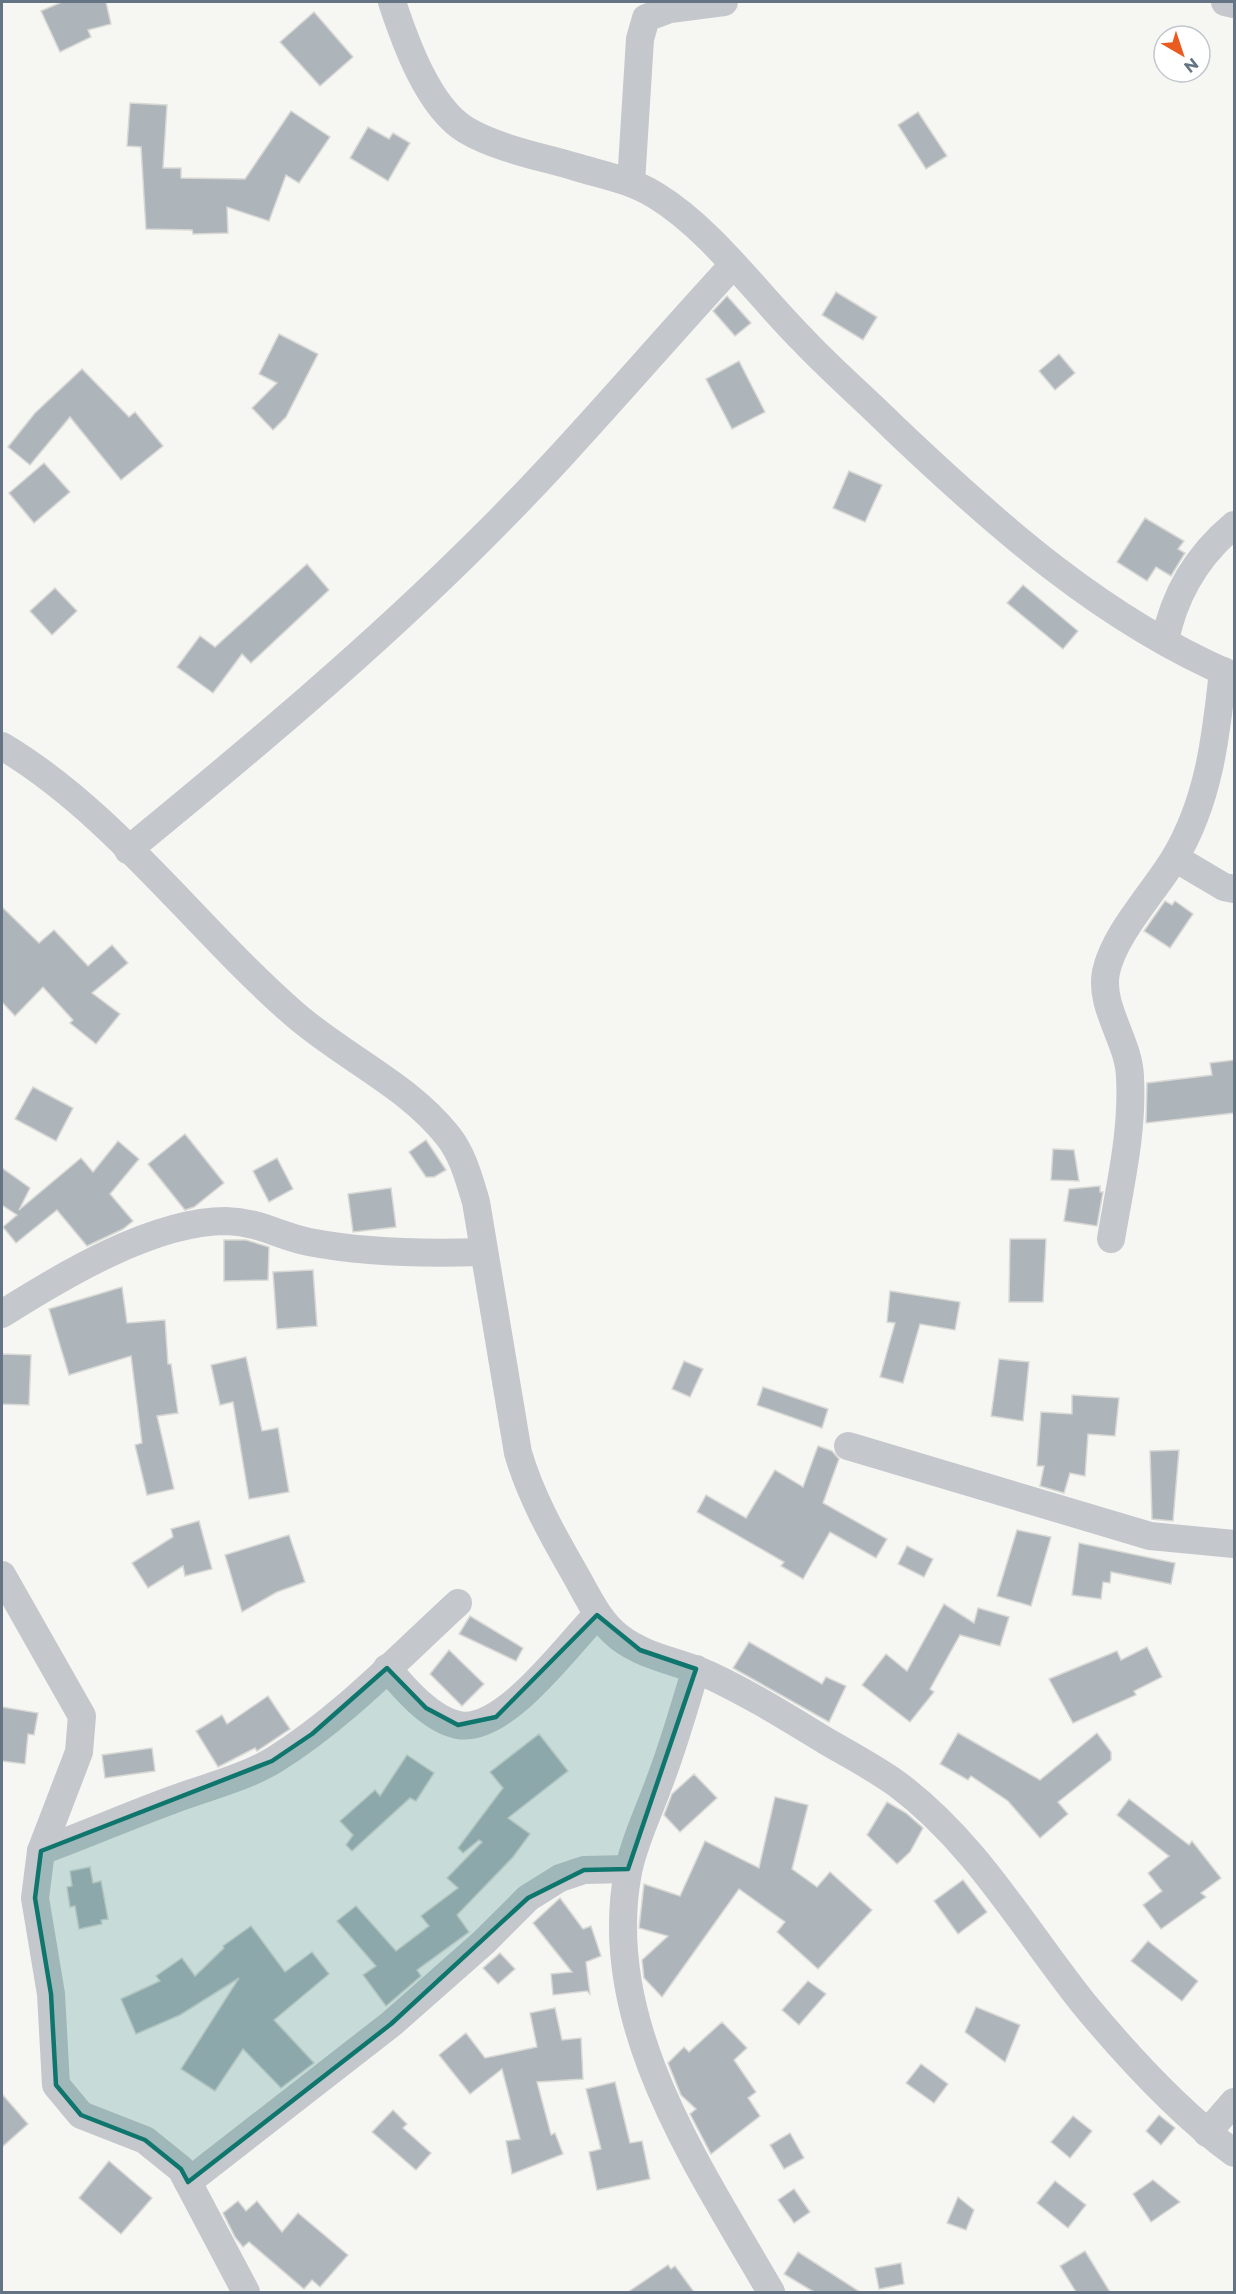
<svg xmlns="http://www.w3.org/2000/svg" width="1236" height="2294" viewBox="0 0 1236 2294" font-family="Montserrat,sans-serif">
<style>
.building{fill:#adb4ba;stroke:#d8d8d5;stroke-width:1.5}
.lines{fill:none;stroke-linecap:round;stroke-linejoin:round}
.street{stroke:#c4c7cb;stroke-width:28}
.marked{fill:#0f766e;fill-opacity:0.2;stroke:#0f766e;stroke-width:4.5;stroke-linejoin:round}
</style>
<rect width="100%" height="100%" fill="#f6f6f3"/>
<g class="building">
<polygon points="62,2 106,2 111,24 88,30 91,37 60,52 41,11"/>
<polygon points="314,12 353,57 320,86 280,42"/>
<polygon points="130,103 167,105 163,168 181,168 181,178 245,179 291,111 330,137 299,183 286,175 269,221 227,207 228,233 193,234 192,230 146,229 141,147 127,146"/>
<polygon points="918,112 947,156 926,169 898,125"/>
<polygon points="368,127 389,139 393,133 410,143 388,181 350,158"/>
<polygon points="836,292 877,317 863,340 822,315"/>
<polygon points="727,296 751,323 735,336 713,311"/>
<polygon points="279,334 318,354 286,417 273,430 252,408 277,383 259,374"/>
<polygon points="1059,354 1075,373 1055,390 1039,371"/>
<polygon points="739,361 765,412 732,429 706,379"/>
<polygon points="82,369 129,417 135,412 163,446 121,480 70,417 30,465 8,447 35,413"/>
<polygon points="44,463 70,492 34,523 9,493"/>
<polygon points="849,471 882,485 865,522 833,508"/>
<polygon points="1145,518 1184,541 1178,549 1185,553 1171,576 1156,567 1147,581 1117,562"/>
<polygon points="307,564 329,590 251,663 242,654 213,693 177,667 200,636 215,647"/>
<polygon points="1023,585 1078,631 1063,649 1007,603"/>
<polygon points="55,588 77,611 52,635 30,611"/>
<polygon points="1165,901 1172,905 1175,901 1193,914 1170,948 1144,931"/>
<polygon points="2,907 39,943 54,930 88,966 112,945 128,963 92,993 120,1014 96,1044 70,1023 73,1020 43,987 15,1016 2,1002"/>
<polygon points="1234,1060 1234,1113 1146,1123 1147,1083 1212,1075 1210,1063"/>
<polygon points="33,1087 73,1108 56,1141 15,1119"/>
<polygon points="185,1134 224,1183 194,1207 185,1210 148,1164"/>
<polygon points="426,1140 446,1170 434,1177 426,1177 409,1152"/>
<polygon points="118,1141 139,1159 110,1194 133,1221 123,1229 87,1246 57,1210 16,1243 3,1227 17,1215 2,1205 2,1168 30,1188 19,1210 81,1158 93,1172"/>
<polygon points="1053,1149 1074,1150 1079,1181 1051,1180"/>
<polygon points="277,1158 293,1189 269,1202 253,1171"/>
<polygon points="1100,1186 1100,1192 1103,1192 1097,1226 1064,1221 1069,1189"/>
<polygon points="391,1188 396,1227 353,1232 348,1194"/>
<polygon points="1010,1239 1046,1239 1043,1302 1009,1302"/>
<polygon points="224,1240 246,1240 269,1247 268,1280 224,1281"/>
<polygon points="313,1270 317,1326 277,1329 273,1272"/>
<polygon points="122,1287 127,1323 165,1320 168,1364 171,1364 178,1413 157,1416 174,1489 147,1495 135,1445 142,1443 131,1356 69,1375 49,1309"/>
<polygon points="890,1291 960,1302 955,1330 920,1324 903,1383 880,1377 895,1323 887,1322"/>
<polygon points="2,1354 31,1355 29,1405 2,1404"/>
<polygon points="246,1357 262,1431 278,1428 289,1492 249,1499 233,1402 220,1405 211,1365"/>
<polygon points="999,1359 1029,1362 1023,1421 991,1416"/>
<polygon points="684,1361 703,1369 690,1397 672,1389"/>
<polygon points="763,1387 828,1409 822,1428 757,1405"/>
<polygon points="1072,1395 1119,1398 1115,1436 1088,1434 1085,1476 1070,1473 1064,1493 1040,1486 1044,1466 1037,1466 1041,1412 1072,1414"/>
<polygon points="818,1446 832,1451 839,1459 823,1503 887,1539 876,1558 830,1532 803,1579 781,1566 784,1562 697,1512 706,1495 746,1518 775,1470 803,1487"/>
<polygon points="1179,1450 1173,1521 1152,1519 1150,1451"/>
<polygon points="199,1521 212,1569 185,1576 183,1566 148,1588 132,1563 173,1537 171,1529"/>
<polygon points="1017,1530 1051,1537 1031,1606 997,1596"/>
<polygon points="289,1535 305,1582 277,1592 242,1612 225,1555"/>
<polygon points="1079,1543 1175,1563 1171,1584 1111,1572 1110,1583 1103,1582 1101,1599 1072,1595"/>
<polygon points="907,1546 933,1559 924,1577 898,1564"/>
<polygon points="944,1604 974,1623 978,1608 1009,1617 1000,1646 960,1635 930,1689 934,1692 910,1722 862,1685 886,1654 907,1671"/>
<polygon points="470,1616 523,1648 516,1661 459,1634"/>
<polygon points="749,1642 822,1684 826,1677 846,1686 829,1722 733,1668"/>
<polygon points="1147,1647 1162,1677 1134,1691 1136,1695 1073,1723 1049,1679 1117,1651 1121,1660"/>
<polygon points="449,1650 484,1684 462,1706 430,1674"/>
<polygon points="268,1696 290,1729 257,1751 255,1748 218,1767 196,1731 222,1715 227,1724"/>
<polygon points="2,1707 38,1713 34,1735 28,1734 25,1764 2,1761"/>
<polygon points="958,1733 1040,1780 1097,1733 1111,1752 1111,1760 1058,1802 1068,1814 1040,1838 1008,1801 971,1776 968,1780 940,1764"/>
<polygon points="539,1734 568,1771 508,1818 530,1834 513,1857 457,1915 469,1932 417,1970 421,1976 386,2006 363,1975 376,1966 337,1921 356,1906 396,1951 429,1926 421,1916 458,1888 447,1878 482,1842 479,1840 463,1853 458,1848 503,1788 490,1772"/>
<polygon points="152,1748 155,1771 105,1778 102,1755"/>
<polygon points="407,1755 434,1773 416,1801 410,1798 352,1851 346,1845 353,1835 340,1821 375,1790 380,1796"/>
<polygon points="694,1774 717,1798 680,1832 664,1815 672,1794"/>
<polygon points="775,1797 808,1805 792,1869 817,1887 830,1872 872,1910 818,1969 777,1932 785,1922 739,1889 662,1997 644,1978 642,1960 668,1936 639,1928 644,1884 680,1896 705,1841 759,1868"/>
<polygon points="1129,1799 1189,1845 1192,1841 1221,1878 1201,1893 1206,1897 1161,1929 1143,1905 1162,1891 1148,1873 1169,1856 1117,1815"/>
<polygon points="887,1802 906,1813 923,1828 910,1852 897,1864 867,1835"/>
<polygon points="90,1867 93,1883 101,1881 108,1919 101,1920 102,1924 79,1929 75,1906 70,1907 67,1887 72,1886 70,1871"/>
<polygon points="963,1880 987,1912 958,1934 934,1901"/>
<polygon points="560,1898 583,1929 591,1926 601,1956 586,1962 590,1994 587,1991 553,1995 551,1974 572,1972 533,1923"/>
<polygon points="251,1926 285,1972 312,1952 329,1974 274,2020 314,2063 281,2088 243,2049 215,2091 181,2069 239,1978 180,2015 136,2034 121,1999 160,1981 156,1976 182,1958 195,1976 224,1948 223,1946"/>
<polygon points="1148,1941 1198,1981 1182,2001 1131,1961"/>
<polygon points="500,1953 515,1969 498,1984 483,1968"/>
<polygon points="808,1981 826,1994 799,2025 782,2010"/>
<polygon points="976,2007 1020,2025 1005,2062 965,2032"/>
<polygon points="555,2008 562,2040 581,2038 583,2079 537,2082 551,2135 555,2133 563,2154 512,2174 506,2141 520,2139 502,2069 470,2094 439,2055 466,2033 485,2058 537,2047 530,2013"/>
<polygon points="722,2022 747,2048 734,2060 756,2092 748,2098 760,2116 711,2154 690,2114 696,2109 681,2095 668,2063 684,2047 689,2052"/>
<polygon points="921,2064 948,2084 934,2103 906,2083"/>
<polygon points="615,2082 630,2143 642,2141 650,2179 597,2190 589,2152 601,2149 586,2089"/>
<polygon points="2,2094 28,2124 2,2147"/>
<polygon points="393,2110 407,2124 403,2128 431,2153 416,2170 372,2132"/>
<polygon points="1159,2115 1175,2128 1161,2145 1146,2131"/>
<polygon points="1073,2116 1092,2131 1070,2158 1051,2142"/>
<polygon points="790,2133 804,2158 784,2169 770,2145"/>
<polygon points="109,2161 152,2198 121,2234 79,2198"/>
<polygon points="1153,2180 1180,2202 1151,2222 1133,2194"/>
<polygon points="1055,2181 1086,2205 1068,2228 1037,2203"/>
<polygon points="794,2189 810,2212 794,2223 778,2200"/>
<polygon points="958,2197 974,2210 966,2230 947,2223"/>
<polygon points="238,2201 246,2211 257,2201 282,2232 298,2213 348,2255 320,2287 312,2280 304,2289 249,2242 243,2247 235,2237 223,2213"/>
<polygon points="1085,2251 1110,2292 1076,2292 1060,2266"/>
<polygon points="798,2252 860,2292 814,2292 784,2274"/>
<polygon points="901,2263 904,2284 879,2289 875,2268"/>
<polygon points="668,2265 671,2269 675,2266 694,2292 628,2292"/>
</g>
<g class="lines">
<g class="street">
<path d="M392,2C405,41 428,107 466,130C496,148 542,157 576,167C603,175 631,180 655,195C711,229 756,293 802,339C831,370 864,398 894,428C996,525 1104,621 1234,676"/>
<polyline points="1225,2 1234,4"/>
<polyline points="631,183 640,39 646,18 670,9 724,2"/>
<path d="M1165,641C1174,595 1198,555 1234,525"/>
<path d="M2,746C113,812 195,927 292,1012C341,1056 406,1083 448,1136C463,1155 469,1179 476,1202L518,1453C531,1497 552,1534 575,1574C588,1597 598,1620 619,1637C646,1658 679,1661 709,1675C750,1694 788,1718 826,1741C850,1755 875,1768 897,1784C976,1843 1024,1929 1084,2004C1128,2057 1179,2113 1234,2153"/>
<path d="M128,850C250,750 370,650 481,539C569,452 649,356 733,265"/>
<polyline points="1175,858 1224,887 1234,889"/>
<path d="M1111,1239C1120,1185 1133,1132 1130,1077C1129,1041 1099,1007 1106,972C1114,934 1154,892 1174,859C1209,801 1216,737 1223,671"/>
<path d="M2,1314C62,1276 153,1221 226,1221C260,1222 279,1236 309,1242C366,1253 424,1254 482,1252"/>
<polyline points="848,1446 1150,1536 1234,1544"/>
<polyline points="2,1575 82,1716 79,1752 41,1851 35,1898 51,1994 56,2085 81,2115 145,2140 181,2169 246,2292"/>
<path d="M387,1668C404,1688 430,1719 458,1725C504,1734 567,1645 597,1615"/>
<path d="M696,1669C684,1708 673,1748 658,1786C648,1814 634,1842 628,1872C599,2023 699,2167 771,2292"/>
<path d="M41,1851C85,1835 128,1816 172,1800C206,1787 242,1779 274,1760C342,1718 399,1657 458,1603"/>
<polyline points="1207,2133 1234,2102"/>
<polyline points="188,2182 391,2024 484,1942 528,1898 560,1878 584,1870 628,1869"/>
</g>
</g>
<path class="marked" d="M597,1615L640,1650L696,1669L628,1869L584,1870L528,1898L391,2024L188,2182L181,2169L145,2140L81,2115L56,2085L51,1994L35,1898L41,1851L272,1761L312,1734L387,1668L426,1708L458,1725L496,1717Z"/>
<rect width="1236" height="2294" fill="none" stroke="#647485" stroke-width="6"/>
<g transform="translate(1182 54) rotate(141)"><circle r="28" fill="#ffffff" stroke="#c1c7ce" stroke-width="1.5"/>
<path d="M0-4.5L10 22L0 15L-10 22Z" fill="#ea5b1f"/>
<text y="-9" font-size="16" font-weight="bold" text-anchor="middle" fill="#647485">N</text>
</g>
</svg>
